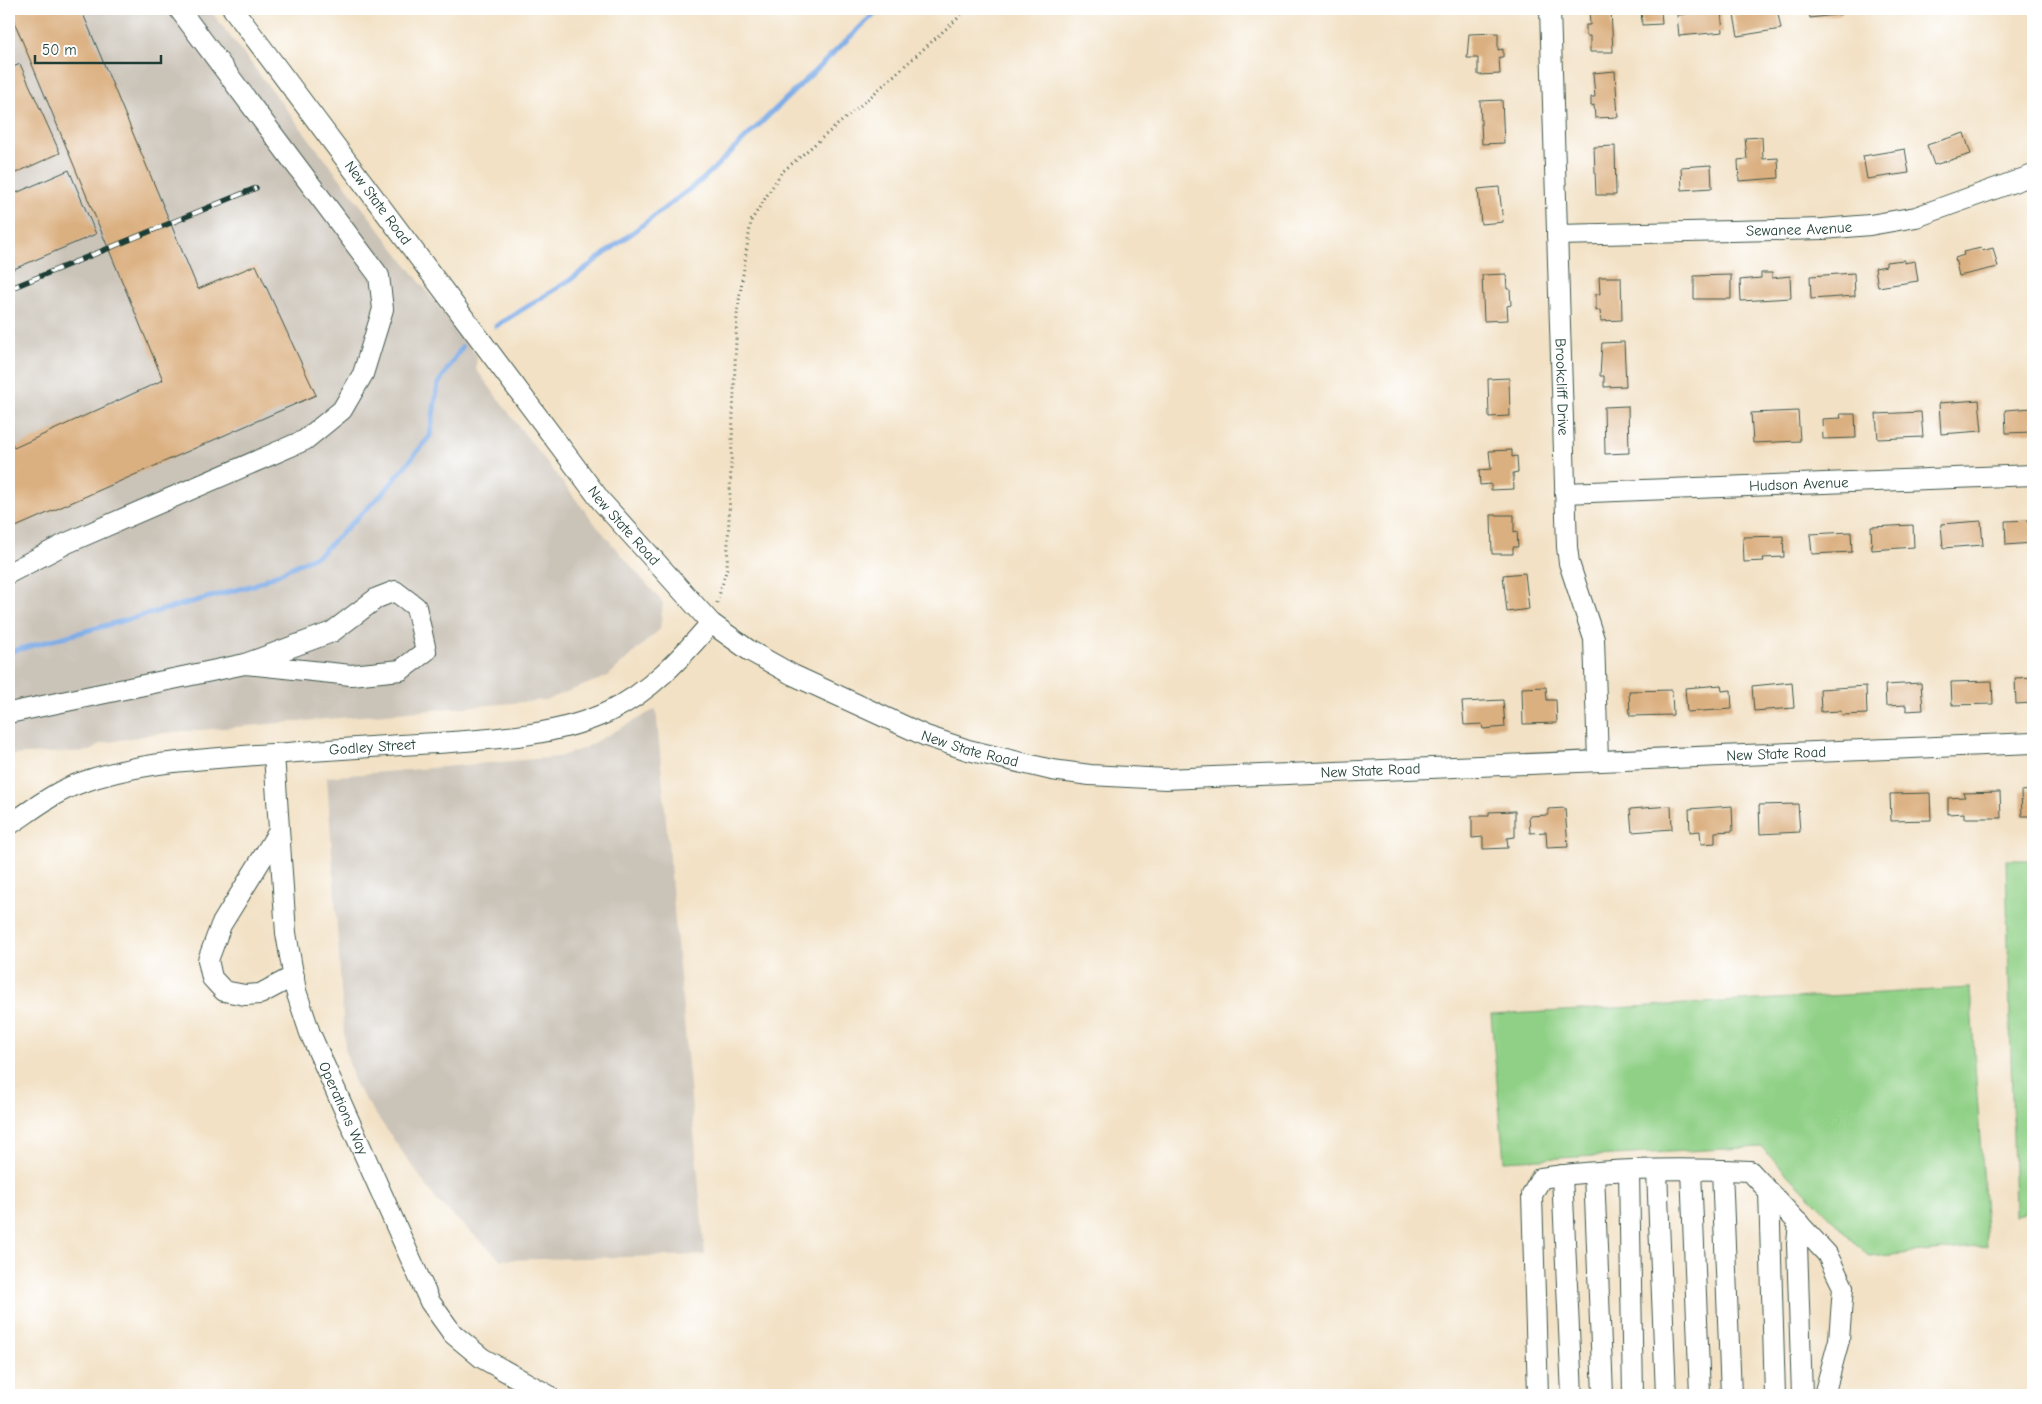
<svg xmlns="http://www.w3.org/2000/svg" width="2042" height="1404" viewBox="0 0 2042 1404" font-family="'Comic Neue',sans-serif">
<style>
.industrial{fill:#cac3b8}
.green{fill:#90d086;stroke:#58865d}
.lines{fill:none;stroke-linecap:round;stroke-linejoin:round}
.stream{stroke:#7dace7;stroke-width:5}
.building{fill:#dbb081}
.minor-casing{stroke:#3f564a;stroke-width:22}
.path{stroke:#3f564a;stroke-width:3;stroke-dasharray:1 4;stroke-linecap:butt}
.minor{stroke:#fff;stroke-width:20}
.rail-casing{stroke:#1f3d34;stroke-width:5.5}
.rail{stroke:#fff;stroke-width:4;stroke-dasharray:11;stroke-linecap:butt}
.labels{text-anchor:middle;stroke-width:5;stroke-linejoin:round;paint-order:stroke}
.street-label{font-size:15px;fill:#1f3d34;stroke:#fff}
</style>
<rect width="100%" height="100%" fill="#fff"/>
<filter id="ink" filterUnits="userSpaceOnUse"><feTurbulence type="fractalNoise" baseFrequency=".02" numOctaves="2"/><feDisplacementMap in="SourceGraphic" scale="10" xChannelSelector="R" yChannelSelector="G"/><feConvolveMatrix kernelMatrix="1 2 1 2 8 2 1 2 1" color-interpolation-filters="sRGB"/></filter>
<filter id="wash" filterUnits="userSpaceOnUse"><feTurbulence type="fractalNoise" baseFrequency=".0096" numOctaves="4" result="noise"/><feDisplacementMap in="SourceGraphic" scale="20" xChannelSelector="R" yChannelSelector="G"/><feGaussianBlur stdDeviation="1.12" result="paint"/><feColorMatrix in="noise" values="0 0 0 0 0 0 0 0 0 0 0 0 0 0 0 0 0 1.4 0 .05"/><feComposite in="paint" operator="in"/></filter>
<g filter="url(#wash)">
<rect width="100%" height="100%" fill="#f2e1c5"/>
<g class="industrial">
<polygon points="9,9 209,9 477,356 476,369 520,428 596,525 663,603 660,629 608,676 546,700 153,734 99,744 91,751 9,755"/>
<polygon points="656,709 705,1255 501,1260 437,1201 355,1085 345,1048 327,777 558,757 584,748"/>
</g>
<g class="green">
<polygon points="2006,860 2033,860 2033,1212 2015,1215"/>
<polygon points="1970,988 1987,1246 1869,1257 1761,1147 1504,1161 1491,1015"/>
</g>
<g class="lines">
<g class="stream">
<polyline points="496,326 570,280 703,179 879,9"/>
<polyline points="9,652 254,585 320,554 384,492 430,436 438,384 462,347"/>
</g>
</g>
<g id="blocks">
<g class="building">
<polygon points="9,9 81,9 198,289 256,265 316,395 9,530 9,437 14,448 163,380"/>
<polygon points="1589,9 1611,9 1613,52 1590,52 1590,36 1586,36 1586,25 1590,25"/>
<polygon points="1641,9 1661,9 1662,24 1642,25"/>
<polygon points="1701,9 1701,13 1721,11 1723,32 1679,36 1677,15 1686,14 1686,11"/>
<polygon points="1753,9 1777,9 1781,29 1738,36 1734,15 1753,12"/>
<polygon points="1809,9 1841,9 1842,14 1810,18"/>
<polygon points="1498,33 1498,50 1503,49 1503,57 1499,57 1500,74 1478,75 1478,58 1467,58 1469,34"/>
<polygon points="20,64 60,153 9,176 9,69"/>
<polygon points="1615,71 1618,117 1595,118 1594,105 1591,106 1591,97 1595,97 1593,73"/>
<polygon points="1502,100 1504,143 1482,144 1480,101"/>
<polygon points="1964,133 1971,154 1934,165 1927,145"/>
<polygon points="1762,137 1763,159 1778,158 1779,178 1739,181 1738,160 1747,159 1745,138"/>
<polygon points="1615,146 1616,195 1596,195 1594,147"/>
<polygon points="1905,149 1909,173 1867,179 1863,156"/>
<polygon points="1711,165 1712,188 1682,190 1681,167"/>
<polygon points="69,170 96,234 9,271 9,196"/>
<polygon points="1499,187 1503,222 1481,224 1478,189"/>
<polygon points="1981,248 1982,251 1993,248 1998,267 1959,276 1955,258 1964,255 1963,252"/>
<polygon points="1904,260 1904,263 1915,261 1918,281 1878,287 1875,268 1886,266 1886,262"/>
<polygon points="1761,273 1772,273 1772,278 1790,276 1791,298 1741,301 1740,280 1761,278"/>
<polygon points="1854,273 1855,296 1811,299 1810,276"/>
<polygon points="1506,274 1507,289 1510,289 1511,305 1507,306 1508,320 1484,321 1482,275"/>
<polygon points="1731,275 1731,299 1694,299 1694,276"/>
<polygon points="1599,277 1621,277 1622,320 1601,321 1600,310 1596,311 1596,294 1600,294"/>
<polygon points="1624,342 1626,386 1604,387 1604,376 1600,376 1602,343"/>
<polygon points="1509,378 1510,416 1489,417 1488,379"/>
<polygon points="1979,400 1982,431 1941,434 1939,403"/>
<polygon points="1628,406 1629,453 1605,454 1604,407"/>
<polygon points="2033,408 2033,432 2006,433 2005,410"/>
<polygon points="1798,411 1800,441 1753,443 1751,413"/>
<polygon points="1921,412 1923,437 1878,439 1876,414"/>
<polygon points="1840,414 1855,414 1856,438 1823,439 1822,419 1841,418"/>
<polygon points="1512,450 1512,457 1517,456 1518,472 1513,473 1514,489 1491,490 1491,484 1480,485 1479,470 1491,469 1489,451"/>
<polygon points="1491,515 1514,515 1514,532 1517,531 1518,547 1513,547 1513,554 1492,554"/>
<polygon points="2033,520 2033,543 2006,545 2005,521"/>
<polygon points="1981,521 1983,545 1943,548 1941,524"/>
<polygon points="1913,525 1914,547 1872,550 1871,527"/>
<polygon points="1851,532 1852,552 1812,554 1810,534"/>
<polygon points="1783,536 1784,557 1763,558 1764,561 1744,562 1743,537"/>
<polygon points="1525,573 1529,609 1507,612 1503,575"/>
<polygon points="2033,677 2033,703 2016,704 2015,678"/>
<polygon points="1992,681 1993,704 1952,705 1951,682"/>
<polygon points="1792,682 1794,708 1754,711 1752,686"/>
<polygon points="1921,683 1923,710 1906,711 1906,705 1886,706 1885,685"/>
<polygon points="1721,685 1722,691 1731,690 1732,709 1687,712 1685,688"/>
<polygon points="1866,686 1867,714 1842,715 1841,711 1821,712 1820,689"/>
<polygon points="1546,687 1547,700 1556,700 1557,723 1523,724 1522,688"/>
<polygon points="1672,690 1673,715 1630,716 1629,691"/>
<polygon points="1503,700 1505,727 1483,729 1482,724 1464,725 1462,702"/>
<polygon points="2033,790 2033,816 2022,816 2021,791"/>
<polygon points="2000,792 2001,818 1964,818 1964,813 1948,814 1948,798 1965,797 1963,793"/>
<polygon points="1930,793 1931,820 1891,821 1890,794"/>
<polygon points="1798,804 1800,832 1760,834 1759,805"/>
<polygon points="1671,806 1672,829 1632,832 1630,809"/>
<polygon points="1732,806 1733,831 1715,832 1715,843 1701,844 1700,831 1690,832 1689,809"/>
<polygon points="1565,808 1568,847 1547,848 1546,832 1530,833 1529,816 1548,815 1548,809"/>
<polygon points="1515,811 1515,837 1507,838 1508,848 1483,849 1483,837 1472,838 1472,816 1489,816 1489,812"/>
</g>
</g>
</g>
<g filter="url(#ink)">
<use href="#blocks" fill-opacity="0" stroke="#3f564a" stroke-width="1"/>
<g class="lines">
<g class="minor-casing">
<g id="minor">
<path id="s1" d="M233,9L601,501L711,623L750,651L793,675L926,736L968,750L1052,770L1090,775L1166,779L2033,743"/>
<path id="s2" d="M1550,9L1567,547L1569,563L1594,639L1598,761"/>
<path id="s3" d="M1557,235L1823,229L1870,225L1916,217L2033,175"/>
<path id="s4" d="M1565,493L2033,475"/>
<polyline points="9,573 67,543 305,440 342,410 363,374 383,309 379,276 179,9"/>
<polyline points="9,713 245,664 332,632 377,598 395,591 416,607 426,651 401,670 351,675 245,664"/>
<path id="s5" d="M274,754L286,933L296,991L310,1033L430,1302L453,1334L482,1358L548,1395"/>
<path id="s6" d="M9,825C32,810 54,792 80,783C137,762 196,760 256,755C316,751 377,746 437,743C493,739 557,736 608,712C649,693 682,657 711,623"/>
<polyline points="279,831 221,925 208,960 212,978 224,991 245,995 260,994 294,976"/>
<polyline points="1691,1170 1700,1395"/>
<polyline points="1722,1170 1731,1395"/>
<polyline points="1657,1171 1666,1395"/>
<polyline points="1629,1172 1633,1395"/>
<polyline points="1594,1173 1603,1395"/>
<polyline points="1562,1175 1572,1395"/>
<polyline points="1769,1191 1775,1395"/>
<polyline points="1799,1223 1797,1244 1802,1395"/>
<path d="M1538,1395L1532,1195L1541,1178C1609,1168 1681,1168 1750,1171L1827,1254L1843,1287L1839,1340L1824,1395"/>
</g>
</g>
<polyline class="path" points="717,603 727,568 737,314 751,221 781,173 869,98 968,9"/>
<use href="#minor" class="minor"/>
<g class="rail-casing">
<polyline id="rail" points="9,289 256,188"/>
</g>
<use href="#rail" class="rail"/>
</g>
</g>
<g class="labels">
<g class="street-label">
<text dy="5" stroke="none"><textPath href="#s1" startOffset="242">New State Road</textPath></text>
<text dy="5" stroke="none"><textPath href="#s3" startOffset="242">Sewanee Avenue</textPath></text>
<text dy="5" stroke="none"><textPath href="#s2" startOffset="378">Brookcliff Drive</textPath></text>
<text dy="5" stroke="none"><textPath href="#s4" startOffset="234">Hudson Avenue</textPath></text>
<text dy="5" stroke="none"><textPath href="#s1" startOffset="648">New State Road</textPath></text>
<text dy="5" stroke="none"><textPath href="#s6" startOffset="378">Godley Street</textPath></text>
<text dy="5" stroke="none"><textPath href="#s1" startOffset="1068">New State Road</textPath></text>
<text dy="5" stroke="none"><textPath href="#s1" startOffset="1878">New State Road</textPath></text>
<text dy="5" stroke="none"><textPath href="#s1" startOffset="1472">New State Road</textPath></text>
<text dy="5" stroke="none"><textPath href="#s5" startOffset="365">Operations Way</textPath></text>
</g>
</g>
<rect width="2042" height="1404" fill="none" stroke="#fff" stroke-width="30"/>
<path d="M35 55v8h126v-8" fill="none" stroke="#1f3d34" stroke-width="2.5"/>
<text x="42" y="55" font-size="15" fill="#1f3d34" stroke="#ffffff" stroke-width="4" paint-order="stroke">50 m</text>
</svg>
